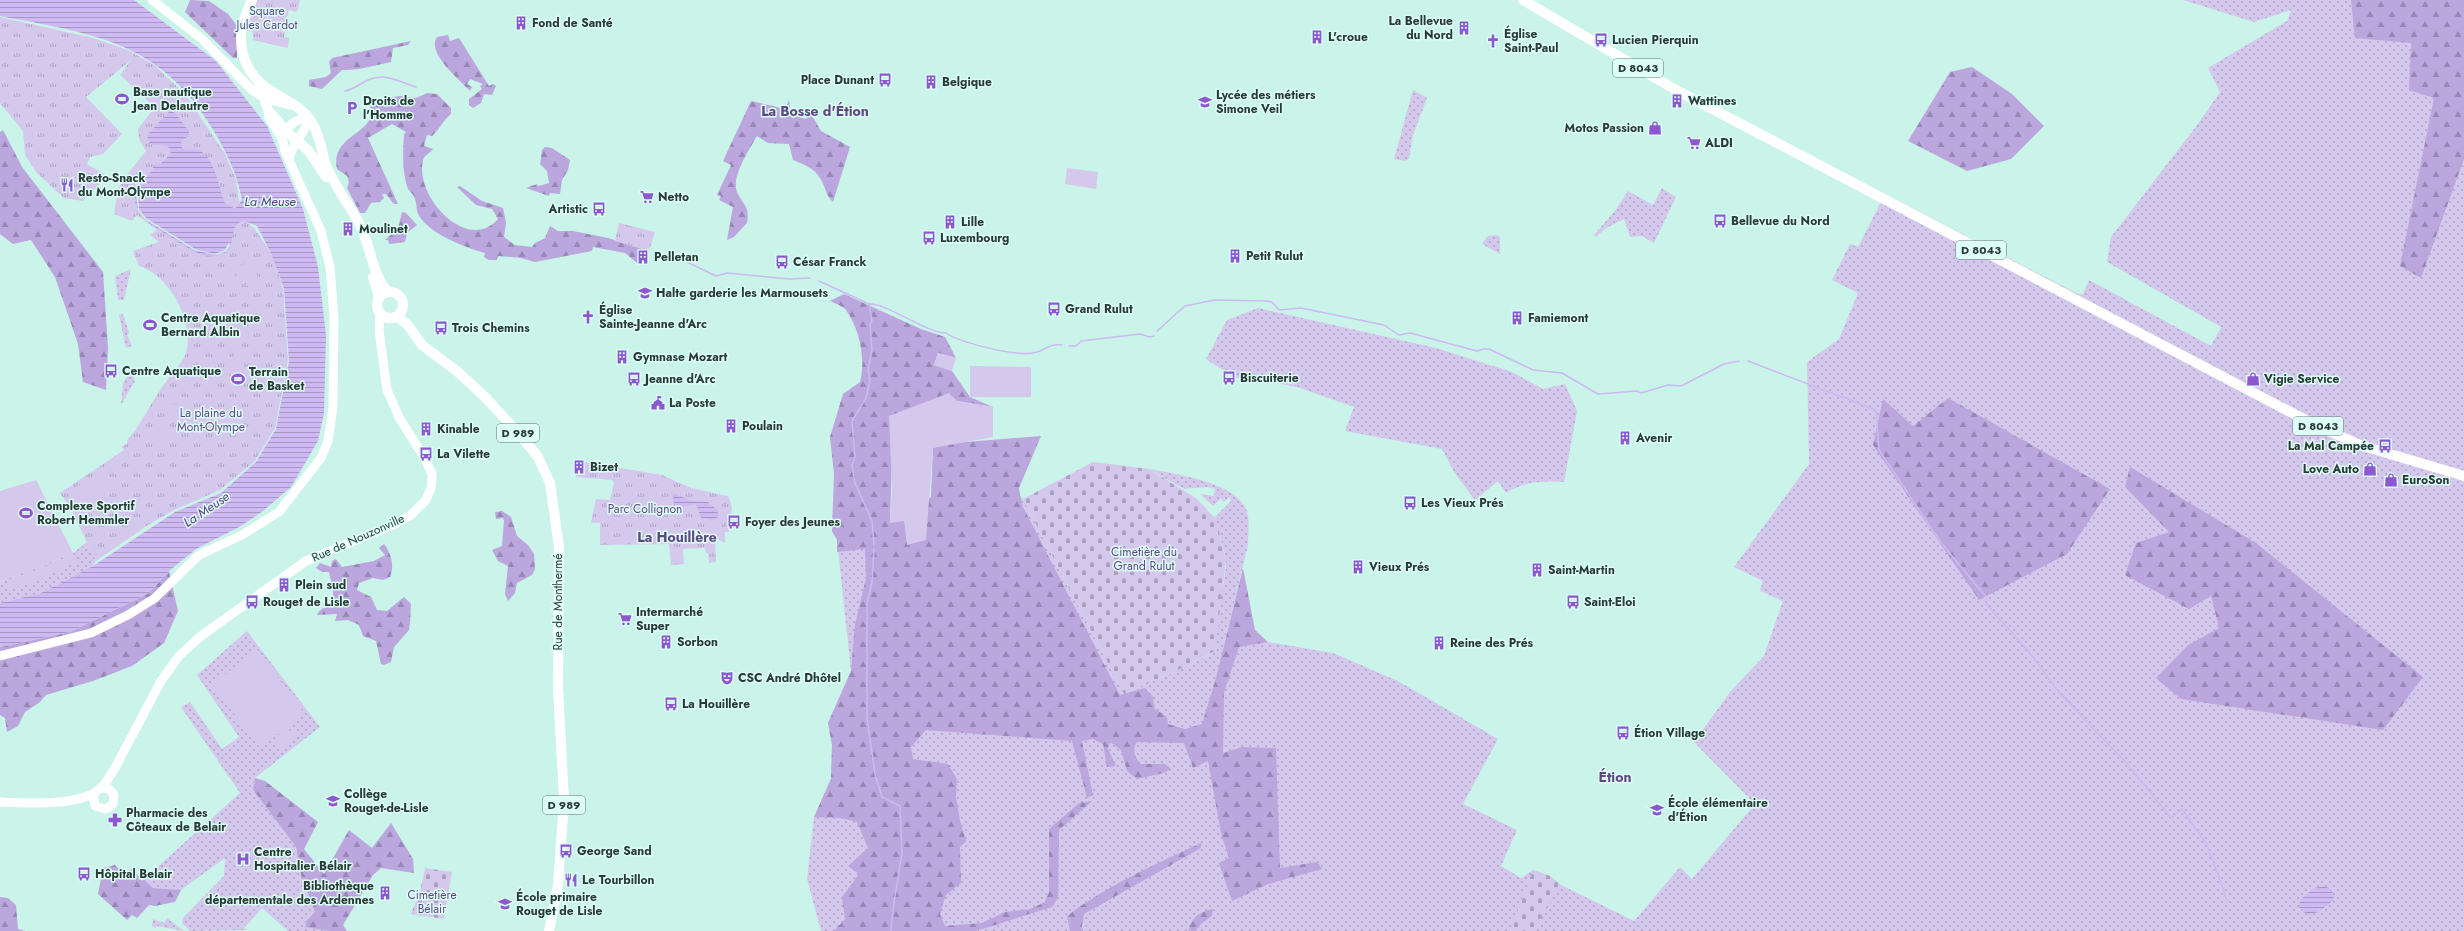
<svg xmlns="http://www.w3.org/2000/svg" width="2464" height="931" viewBox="0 0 2464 931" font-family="Jost,sans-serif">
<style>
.grass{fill:url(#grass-dots)}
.forest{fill:url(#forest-firs)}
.cemetery{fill:url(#cemetery-stones)}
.park{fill:url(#park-tufts)}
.garden{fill:#d5c8ed}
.water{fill:url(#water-rules)}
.pier{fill:#caf3ea}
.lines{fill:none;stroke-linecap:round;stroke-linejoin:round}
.stream{stroke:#ceb9f2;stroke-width:1.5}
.secondary{stroke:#fff;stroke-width:9}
.primary{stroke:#fff;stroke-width:10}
.labels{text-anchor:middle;stroke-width:3;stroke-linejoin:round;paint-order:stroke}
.shield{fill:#ddfef7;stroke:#607570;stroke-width:1}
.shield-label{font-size:11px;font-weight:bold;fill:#2a3a36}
.park-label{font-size:12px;fill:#614589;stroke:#ddfef7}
.poi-label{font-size:12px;font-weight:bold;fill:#2a3a36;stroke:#ddfef7;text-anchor:start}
.street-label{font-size:12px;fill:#2a3a36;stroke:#ddfef7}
.water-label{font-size:13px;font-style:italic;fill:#5a3e82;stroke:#ddfef7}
.quarter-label{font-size:14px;font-weight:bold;fill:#5f4784;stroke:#ddfef7}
</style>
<defs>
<pattern id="grass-dots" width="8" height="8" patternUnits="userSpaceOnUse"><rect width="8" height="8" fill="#d5c8ed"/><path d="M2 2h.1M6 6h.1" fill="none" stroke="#ada3c1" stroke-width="1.8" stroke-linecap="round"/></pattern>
<pattern id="forest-firs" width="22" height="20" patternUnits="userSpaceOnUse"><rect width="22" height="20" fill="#bba6de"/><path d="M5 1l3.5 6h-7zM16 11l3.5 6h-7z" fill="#9888b5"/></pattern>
<pattern id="cemetery-stones" width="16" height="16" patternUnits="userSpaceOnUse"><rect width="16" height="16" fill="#d5c8ed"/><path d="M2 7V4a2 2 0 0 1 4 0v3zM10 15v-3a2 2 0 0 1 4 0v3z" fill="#ada3c1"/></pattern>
<pattern id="park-tufts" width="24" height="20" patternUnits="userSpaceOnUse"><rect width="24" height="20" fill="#d5c8ed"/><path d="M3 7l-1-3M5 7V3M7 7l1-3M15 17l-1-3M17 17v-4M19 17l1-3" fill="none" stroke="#ada3c1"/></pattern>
<pattern id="water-rules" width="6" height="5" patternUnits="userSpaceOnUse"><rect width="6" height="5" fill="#ceb9f2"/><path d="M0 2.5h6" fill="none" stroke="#a797c5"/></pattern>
</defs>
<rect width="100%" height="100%" fill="#caf3ea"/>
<g class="grass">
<path d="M2183,0H2464V931H821L807,879L814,817L831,779L832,745L828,723L851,671L837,540L832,531L1010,487L1023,499L1124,694L1187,666L1212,653L1226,567L1225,555L1215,517L1231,501L1230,497L1224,502L1221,499L1213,506L1200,494L1214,496L1215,489L1207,487L1184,489L1149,469C1175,474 1228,481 1244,505C1251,515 1248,533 1248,545L1223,649L1268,642L1333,653L1398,681L1498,739L1463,804L1517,830L1501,866L1521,878L1533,870L1550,876L1561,885L1634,921L1680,867L1692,879L1755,804L1694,742L1730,692L1764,656L1783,601L1760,591L1763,581L1734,567L1809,464L1807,362L1839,339L1858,293L1832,280L1850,244L1858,247L1885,194L2080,295L2083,294L2089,280L2211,346L2221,327L2107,262L2111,237L2195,128L2220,92L2208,68L2287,21L2291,10L2254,22Z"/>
<polygon points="1413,90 1427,98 1413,135 1409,158 1406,161 1394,159"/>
<polygon points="1662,188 1676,197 1654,243 1642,236 1630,237 1624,219 1606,228 1596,237 1594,235 1615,211 1628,191 1653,205"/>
<polygon points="1497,235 1500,237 1500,254 1482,244 1488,236"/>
<polygon points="131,269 124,300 118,300 115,276"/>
<path d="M1258,308L1436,348L1512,372L1543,389L1565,384L1577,411L1564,482C1541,481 1526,481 1506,493L1498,481L1475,500L1454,472L1442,449L1345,431L1354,407L1297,387L1261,380L1235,378L1206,359L1227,320Z"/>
<polygon points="123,314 129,332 127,335 132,346 126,348 119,315"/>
<polygon points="131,369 135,381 121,405 123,383"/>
<polygon points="87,542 96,561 93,566 41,593 0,603 0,582 73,553"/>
<polygon points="247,631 320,727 255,778 253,790 296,847 301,875 315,912 307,920 305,927 329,931 288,931 262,908 244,928 247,930 190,931 182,923 183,918 224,876 225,858 181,890 153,888 144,879 240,793 181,707 190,702 222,749 239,737 197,675"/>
<polygon points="167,918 184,931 156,926 156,928 152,927 153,919 164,923"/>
</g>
<g class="forest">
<polygon points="190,0 209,1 228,14 237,26 237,58 233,58 185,12"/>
<polygon points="2351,0 2464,0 2464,159 2421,278 2400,266 2434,98 2409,90 2411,43 2355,38"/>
<path d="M448,35L450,41L459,38L489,86L493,84L496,86L492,95L484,94L481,103L473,108L469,105V99L482,89L480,86L483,84L470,79L467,84L472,87L470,91C460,80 426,53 437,37Z"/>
<path d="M411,41L408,45L393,48L391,62C375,65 358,71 342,70L322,89L309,86V80L326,77L331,73L329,62L332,58Z"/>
<polygon points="1972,67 2012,94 2044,126 2011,159 1967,171 1908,141 1950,72"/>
<path d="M427,93L437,94L451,108V114C443,120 440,129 432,136L427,135L424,146L433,149C430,153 424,155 423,160C414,197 468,254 498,219L492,209L476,205L457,187L460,186L482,201L503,208L506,223L504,237L515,245L532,247L535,243L545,238L550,226L558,231H573L608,238L649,251L645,256L642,255L643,261L637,263L625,253L593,247L592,251L535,262L521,258L498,256L497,260H489L484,257L485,253C464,247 429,234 418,214C416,209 417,204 415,199C414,194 408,191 407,186C402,170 403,151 404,134L406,132L392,124L368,138L398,204H394L386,194H382L384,198L380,202L371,203L365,213H360L347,188L349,182L347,176L337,169C330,137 370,134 371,114C371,110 370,105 370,101L400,96L416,98Z"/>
<path d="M789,100L791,114L806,119L810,112L821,131L850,147L833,202C827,196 827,193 824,186C818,170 808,166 793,160L789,144L768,143L757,136C749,150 731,177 737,192C743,206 750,205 747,223L734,237L727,240L733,207L719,200L721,196L717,195L731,165L723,161L751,101L785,109Z"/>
<polygon points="3,130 22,167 103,272 108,348 106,390 83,382 78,344 55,277 31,240 13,244 0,234 0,132"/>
<polygon points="545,147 552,148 570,160 568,170 562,180 560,194 550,193 549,196 526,188 537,184 538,186 549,183 547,171 540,164 542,150"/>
<polygon points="402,212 406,213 417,225 407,233 405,242 389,244 388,240 385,240 398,228"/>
<path d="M844,294L921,329L945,337L956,358L938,353L934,365L952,371L970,397L993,407L957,401L892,456L890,523L931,497L933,448L942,444L1041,436L1019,488L1022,505L1120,695L1145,688L1153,697L1154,708L1167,717L1168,724L1185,729L1202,724L1216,678L1243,568L1255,630L1268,642L1239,647L1224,693L1223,753L1242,747L1276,748L1280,868L1317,862L1322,869L1268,884L1232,901L1219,863L1229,858L1221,833L1208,761L1193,768L1184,743L1137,742C1131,751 1135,757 1141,764H1165L1171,769L1163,773L1137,779L1127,771L1121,750L1110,742L1108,749L1116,766L1107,767L1103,744L1093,739L1082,741L1093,795L1087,798L1072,741L926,730L911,747L913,759L948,764L957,779L956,797L960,821L966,841L960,847L961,883L946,895L940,914L945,926L982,923L1005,912L1030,909L1045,902L1049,892V829L1079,803L1092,801L1059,830L1058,898L1052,907L976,931H834L845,919L842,897L859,874L848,866L868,848L857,822L841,818L814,817L831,779L832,745L828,723L851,671L855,625L866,578L865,549L837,552V540L832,531L834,474L830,437L843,394L860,382C866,360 860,330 846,310C843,306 834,303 830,301Z"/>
<polygon points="1948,398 2110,489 2067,554 1979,600 1873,445 1883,399 1913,426"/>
<polygon points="2130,467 2256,543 2423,677 2383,730 2181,699 2156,678 2188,645 2219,628 2211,596 2189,609 2125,575 2136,543 2169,532 2125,487"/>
<polygon points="502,511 511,517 517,536 528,545 534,554 535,569 532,575 517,583 515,593 508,601 505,594 508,566 498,561 492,550 502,546 504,521 503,518 496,519 495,512"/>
<path d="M384,544C391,553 395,566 390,577L383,580L373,578L359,583L357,590L371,597L377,610L387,611L404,597L411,604L410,623L409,630L394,647L391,662L384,665L381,664L376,641L363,636L359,625L348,620L335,621L337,614L317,615C319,610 322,609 326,607C339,599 331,584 329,572H322L316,568L320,563L331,567L332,561L336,559L342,567L374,561L385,555L379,548Z"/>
<polygon points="169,571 178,611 164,643 132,666 93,681 46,695 40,702 25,712 18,726 7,732 5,718 0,715 0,647 70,632 149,593"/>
<polygon points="255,778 265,781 318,822 304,849 324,874 349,830 372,848 391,823 413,859 414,873 381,868 373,875 343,925 347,931 329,931 305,927 307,920 315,912 301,875 296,847 253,790"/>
<path d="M1201,843V848L1084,914L1081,931H1070L1067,916C1108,885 1154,865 1201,843Z"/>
<polygon points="115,865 124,874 133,868 142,881 144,879 153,888 181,890 175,902 155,906 149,905 137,918 132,915 127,920 98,894 103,868"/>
<polygon points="0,897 8,898 16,905 18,929 25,931 0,931"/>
<path d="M1213,909L1212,916L1201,924L1196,931H1189C1190,918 1201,911 1213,909Z"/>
</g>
<g class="cemetery">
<polygon points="1093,462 1149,469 1196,498 1216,519 1226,561 1215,651 1187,666 1124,694 1023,499"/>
<polygon points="425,868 452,872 444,919 411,914 420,892"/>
<polygon points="1533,870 1550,876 1561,885 1533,931 1509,931"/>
</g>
<g class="park">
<polygon points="257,0 300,0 297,12 289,10 285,25 283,25 281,31 285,32 284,37 289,38 288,48 253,40 253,32 246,30"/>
<path d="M0,17L93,38L128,50L154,65L185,94L225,154L236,180L239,201L250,225L255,229L273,256L283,289L288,360L275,428L255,461L220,490L174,510L148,525L96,561L72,511L60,493L124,450L122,447L127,443V440L134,432C145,416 154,398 165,383C172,373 182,364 186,353C195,321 169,275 139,266L133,251L159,242L150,235L157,230L137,215L132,221L114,214L118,190L122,181L146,151L139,139L138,129L155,107L120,75L131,60L86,97L122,134L103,154L90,157L87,164L107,176L83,201L64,198L37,173L25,155L23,131L0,103Z"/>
<polygon points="619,223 655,232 649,251 615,241"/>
<polygon points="578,461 662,475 691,488 728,496 732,507 729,532 725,532 725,543 715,538 716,562 709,563 708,553 706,553 705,548 683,549 684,564 671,565 669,544 600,545 600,523 591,523 596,499 610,500 614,483 612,480 576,477"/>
</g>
<g class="garden">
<polygon points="1067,168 1098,172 1096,189 1065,184"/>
<polygon points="251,261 260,282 247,286 239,266"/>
<polygon points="232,268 241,289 228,293 220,273"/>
<polygon points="234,350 245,351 243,389 232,388"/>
<polygon points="938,353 956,358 952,371 934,365"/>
<polygon points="970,366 1031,367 1031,397 970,397"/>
<polygon points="949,393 957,401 993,407 993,437 933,448 926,540 907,545 904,521 890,523 892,489 889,416"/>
<polygon points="169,401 184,410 178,419 164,411"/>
<polygon points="155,426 171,435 164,444 149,435"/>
<polygon points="99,473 111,493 86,509 73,489"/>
<polygon points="36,480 73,553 0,582 0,491"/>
<polygon points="74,554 77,562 36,581 9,589 9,581"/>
<polygon points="258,650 305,714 260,748 212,684"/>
<polygon points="293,728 299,735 281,748 276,740"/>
</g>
<g class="water">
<path d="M0,0H134L216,61L267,126L303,209L318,267L326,335L324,413L318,441L291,487L263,511L241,526L196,549L169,571L149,593L70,632L0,647V603L41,593L93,566L175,512L221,493L256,462L276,429L289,361L284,289L272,255L257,226L245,221C224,222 242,253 216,256C200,258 185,246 172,238C140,218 117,201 154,169L152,166L157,163L159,165L171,154L168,146L150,144L147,135L170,111L175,113L189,131V135L181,142L182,148C187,152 194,148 200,151C215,158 219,190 225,203L235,209L242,200C237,173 226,151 212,128C159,40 92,34 0,16Z"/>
<polygon points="673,493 692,501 708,502 718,511 718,517 713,520 701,518 696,504 674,509"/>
<path d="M2325,886L2332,890L2334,900C2326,905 2316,917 2306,914L2299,907L2300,900L2314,888Z"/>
</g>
<polygon class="pier" points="136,193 138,193 139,209 146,218 195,249 215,254 225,250 229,242 230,246 225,252 216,255 194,250 145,219 138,210"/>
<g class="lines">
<g class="stream">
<path d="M345,91C355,89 359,84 368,80C386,72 399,82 416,87"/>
<polyline points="657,256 685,261 716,276 727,273 789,279 810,278"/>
<path d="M819,281L869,304C887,303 926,333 946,333C961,343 1014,356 1033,353C1046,351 1048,343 1062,345"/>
<polyline points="869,304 872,321 870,324 872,350 868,370 870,380 866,398 852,421 855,458 852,465 855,483 872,521 874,545"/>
<polyline points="1157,331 1185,306 1215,300 1266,301 1272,302 1279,310 1301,308 1384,325 1399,335 1410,333 1477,351 1483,349 1489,349 1533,370 1562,373 1598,394 1637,391 1641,393 1668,385 1681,386 1724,364 1739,361"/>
<polyline points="1069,346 1076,346 1081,341 1140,334 1150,337 1154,336"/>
<polyline points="1748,361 1876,410 1879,450 1942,544 1987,598 1987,605 2030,653 2057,690 2128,765 2171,818 2182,809 2207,845 2227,900"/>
<polyline points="874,549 872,582 867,603 867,718 875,774 882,797 900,806 902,854 894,902 891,931"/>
</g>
<g class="secondary">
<polyline points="152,0 202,39 252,90 264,98 289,105"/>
<polyline points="268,111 269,118 282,138"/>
<path d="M0,656L91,633L128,615L155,598L199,555L242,535L279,512L321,458L328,441L333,407L334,317L330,267L321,231L285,151L282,138C288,126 295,118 309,118C306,134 292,141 289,160"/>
<polyline points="101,788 109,789 114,795 113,804 106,809 95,806 93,794 104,785 115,768 161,681 179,656 201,636 306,561 395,524 411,515 426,500 431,488 432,474 424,457 400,419 387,390 379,330 380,314"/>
<path d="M0,802C31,803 65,806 93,794"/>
</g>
<g class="primary">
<path d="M252,0C243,19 237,38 244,58C258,97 294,95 311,121C320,134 321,151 326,165C334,185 348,203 359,223C371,245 371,273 388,292"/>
<polyline points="1523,0 1676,90 2317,426 2363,446 2464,476"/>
<polyline points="259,83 268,110 288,133 308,150 326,177"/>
<polyline points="373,277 379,298"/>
<circle cx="390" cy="305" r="13"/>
<polyline points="397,317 407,324 422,345 458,372 485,397 521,436 538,457 550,483 559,547 558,687 564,801 558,885 549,931"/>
</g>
</g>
<defs>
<g id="building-bare" transform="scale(1.08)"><path d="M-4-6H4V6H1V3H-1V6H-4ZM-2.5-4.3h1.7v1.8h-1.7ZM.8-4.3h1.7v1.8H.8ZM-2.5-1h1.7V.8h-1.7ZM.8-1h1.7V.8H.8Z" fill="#8c57d0" stroke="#ddfef7" stroke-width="2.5" paint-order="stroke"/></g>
<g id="bus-bare" transform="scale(1.08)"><path d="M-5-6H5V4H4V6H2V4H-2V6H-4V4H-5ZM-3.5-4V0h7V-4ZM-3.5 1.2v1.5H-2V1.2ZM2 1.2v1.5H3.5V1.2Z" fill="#8c57d0" stroke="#ddfef7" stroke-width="2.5" paint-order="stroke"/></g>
<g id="church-bare" transform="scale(1.08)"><path d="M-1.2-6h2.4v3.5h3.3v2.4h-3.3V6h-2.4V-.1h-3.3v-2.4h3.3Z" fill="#8c57d0" stroke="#ddfef7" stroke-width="2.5" paint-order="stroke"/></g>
<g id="stadium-bare" transform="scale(1.08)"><path d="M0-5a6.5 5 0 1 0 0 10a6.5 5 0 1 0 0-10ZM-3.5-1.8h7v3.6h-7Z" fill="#8c57d0" stroke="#ddfef7" stroke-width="2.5" paint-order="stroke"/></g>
<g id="school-bare" transform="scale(1.08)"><path d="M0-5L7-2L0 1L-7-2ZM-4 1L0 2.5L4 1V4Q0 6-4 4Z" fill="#8c57d0" stroke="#ddfef7" stroke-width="2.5" paint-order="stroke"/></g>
<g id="parking-bare" transform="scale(1.08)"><path d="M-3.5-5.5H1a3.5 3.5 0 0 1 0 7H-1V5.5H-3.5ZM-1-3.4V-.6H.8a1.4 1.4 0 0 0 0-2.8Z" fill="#8c57d0" stroke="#ddfef7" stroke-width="2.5" paint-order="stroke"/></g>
<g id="shop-bare" transform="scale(1.08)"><path d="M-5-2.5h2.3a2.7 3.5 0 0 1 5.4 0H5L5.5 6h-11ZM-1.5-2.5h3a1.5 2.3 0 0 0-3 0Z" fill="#8c57d0" stroke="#ddfef7" stroke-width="2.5" paint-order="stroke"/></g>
<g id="supermarket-bare" transform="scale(1.08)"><path d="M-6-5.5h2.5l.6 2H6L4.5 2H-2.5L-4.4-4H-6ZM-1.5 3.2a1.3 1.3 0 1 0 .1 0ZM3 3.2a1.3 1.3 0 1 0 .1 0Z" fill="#8c57d0" stroke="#ddfef7" stroke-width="2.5" paint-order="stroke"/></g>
<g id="restaurant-bare" transform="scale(1.08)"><path d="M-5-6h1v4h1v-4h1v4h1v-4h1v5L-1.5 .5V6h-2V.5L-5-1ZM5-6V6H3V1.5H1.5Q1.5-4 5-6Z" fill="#8c57d0" stroke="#ddfef7" stroke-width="2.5" paint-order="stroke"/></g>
<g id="civic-bare" transform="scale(1.08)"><path d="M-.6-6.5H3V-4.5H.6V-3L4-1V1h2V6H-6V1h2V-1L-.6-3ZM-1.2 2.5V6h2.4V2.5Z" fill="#8c57d0" stroke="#ddfef7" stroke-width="2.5" paint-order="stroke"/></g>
<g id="theatre-bare" transform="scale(1.08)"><path d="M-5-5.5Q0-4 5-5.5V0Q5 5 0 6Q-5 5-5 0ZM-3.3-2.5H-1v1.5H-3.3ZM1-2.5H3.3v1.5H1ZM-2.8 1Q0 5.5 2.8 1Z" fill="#8c57d0" stroke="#ddfef7" stroke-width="2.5" paint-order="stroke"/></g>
<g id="pharmacy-bare" transform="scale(1.08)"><path d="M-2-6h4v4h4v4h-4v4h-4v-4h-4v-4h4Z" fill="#8c57d0" stroke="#ddfef7" stroke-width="2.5" paint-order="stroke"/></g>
<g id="hospital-bare" transform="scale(1.08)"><path d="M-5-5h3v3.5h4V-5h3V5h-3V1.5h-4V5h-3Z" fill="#8c57d0" stroke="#ddfef7" stroke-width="2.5" paint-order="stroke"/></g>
</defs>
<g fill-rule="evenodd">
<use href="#building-bare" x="521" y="23"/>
<use href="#building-bare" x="1464" y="28"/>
<use href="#building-bare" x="1317" y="37"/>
<use href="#bus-bare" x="1601" y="40"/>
<use href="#church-bare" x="1493" y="41"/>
<use href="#bus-bare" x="885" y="80"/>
<use href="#building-bare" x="931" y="82"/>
<use href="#stadium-bare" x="122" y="99"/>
<use href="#building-bare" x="1677" y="101"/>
<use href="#school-bare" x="1205" y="102"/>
<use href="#parking-bare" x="352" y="108"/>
<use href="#shop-bare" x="1655" y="128"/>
<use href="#supermarket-bare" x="1694" y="143"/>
<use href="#restaurant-bare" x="67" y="185"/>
<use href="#supermarket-bare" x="647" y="197"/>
<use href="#bus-bare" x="599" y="209"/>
<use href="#bus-bare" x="1720" y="221"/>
<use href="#building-bare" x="950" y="222"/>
<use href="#building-bare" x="348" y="229"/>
<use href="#bus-bare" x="929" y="238"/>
<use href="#building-bare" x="1235" y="256"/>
<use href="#building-bare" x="643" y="257"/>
<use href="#bus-bare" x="782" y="262"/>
<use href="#school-bare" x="645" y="293"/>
<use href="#bus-bare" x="1054" y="309"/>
<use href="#church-bare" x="588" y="317"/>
<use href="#building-bare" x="1517" y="318"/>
<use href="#stadium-bare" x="150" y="325"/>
<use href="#bus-bare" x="441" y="328"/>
<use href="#building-bare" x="622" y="357"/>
<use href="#bus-bare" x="111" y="371"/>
<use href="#bus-bare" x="1229" y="378"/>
<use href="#stadium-bare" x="238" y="379"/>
<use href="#bus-bare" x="634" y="379"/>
<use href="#shop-bare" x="2253" y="379"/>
<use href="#civic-bare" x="658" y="403"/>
<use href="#building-bare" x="731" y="426"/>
<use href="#building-bare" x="426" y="429"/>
<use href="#building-bare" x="1625" y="438"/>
<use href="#bus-bare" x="2385" y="446"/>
<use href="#bus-bare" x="426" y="454"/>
<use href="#building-bare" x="579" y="467"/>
<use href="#shop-bare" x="2370" y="469"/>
<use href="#shop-bare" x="2391" y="480"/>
<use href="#bus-bare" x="1410" y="503"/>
<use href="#stadium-bare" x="26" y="513"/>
<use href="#bus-bare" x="734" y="522"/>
<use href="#building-bare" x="1358" y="567"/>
<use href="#building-bare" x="1537" y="570"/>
<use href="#building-bare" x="284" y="585"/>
<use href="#bus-bare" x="252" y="602"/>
<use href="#bus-bare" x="1573" y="602"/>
<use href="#supermarket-bare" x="625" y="619"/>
<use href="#building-bare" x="666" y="642"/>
<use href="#building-bare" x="1439" y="643"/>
<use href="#theatre-bare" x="727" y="678"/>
<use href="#bus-bare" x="671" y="704"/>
<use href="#bus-bare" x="1623" y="733"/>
<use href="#school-bare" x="333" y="801"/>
<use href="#school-bare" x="1657" y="810"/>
<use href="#pharmacy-bare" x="115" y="820"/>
<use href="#bus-bare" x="566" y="851"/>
<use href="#hospital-bare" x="243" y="859"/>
<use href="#bus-bare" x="84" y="874"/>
<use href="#restaurant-bare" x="571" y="880"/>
<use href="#building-bare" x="385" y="893"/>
<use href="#school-bare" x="505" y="904"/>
</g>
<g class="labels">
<g class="shield">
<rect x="1613" y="59" width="50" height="18" rx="3"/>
<rect x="1956" y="241" width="50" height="18" rx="3"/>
<rect x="2293" y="417" width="50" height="18" rx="3"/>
<rect x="497" y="424" width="42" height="18" rx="3"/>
<rect x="543" y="796" width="42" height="18" rx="3"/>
</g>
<g class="shield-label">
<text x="1638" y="72">D 8043</text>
<text x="1981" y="254">D 8043</text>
<text x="2318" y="430">D 8043</text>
<text x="518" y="437">D 989</text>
<text x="564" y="809">D 989</text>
</g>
<g class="park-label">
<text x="267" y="15">Square<tspan x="267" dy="14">Jules Cardot</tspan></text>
<text x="211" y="417">La plaine du<tspan x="211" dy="14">Mont-Olympe</tspan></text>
<text x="645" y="513">Parc Collignon</text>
<text x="1144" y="556">Cimetière du<tspan x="1144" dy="14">Grand Rulut</tspan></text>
<text x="432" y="899">Cimetière<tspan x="432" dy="14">Bélair</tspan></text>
</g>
<g class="poi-label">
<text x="1453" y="25" text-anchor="end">La Bellevue<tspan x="1453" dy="14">du Nord</tspan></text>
<text x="532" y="27">Fond de Santé</text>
<text x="1504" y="38">Église<tspan x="1504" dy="14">Saint-Paul</tspan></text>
<text x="1328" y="41">L'croue</text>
<text x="1612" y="44">Lucien Pierquin</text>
<text x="874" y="84" text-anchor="end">Place Dunant</text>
<text x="942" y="86">Belgique</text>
<text x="133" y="96">Base nautique<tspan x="133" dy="14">Jean Delautre</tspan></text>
<text x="1216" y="99">Lycée des métiers<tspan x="1216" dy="14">Simone Veil</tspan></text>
<text x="363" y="105">Droits de<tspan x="363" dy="14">l'Homme</tspan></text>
<text x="1688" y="105">Wattines</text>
<text x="1644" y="132" text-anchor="end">Motos Passion</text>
<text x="1705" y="147">ALDI</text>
<text x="78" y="182">Resto-Snack<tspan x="78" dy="14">du Mont-Olympe</tspan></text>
<text x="658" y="201">Netto</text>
<text x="588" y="213" text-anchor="end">Artistic</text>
<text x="1731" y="225">Bellevue du Nord</text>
<text x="961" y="226">Lille</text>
<text x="359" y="233">Moulinet</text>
<text x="940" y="242">Luxembourg</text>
<text x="1246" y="260">Petit Rulut</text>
<text x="654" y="261">Pelletan</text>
<text x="793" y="266">César Franck</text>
<text x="656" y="297">Halte garderie les Marmousets</text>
<text x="1065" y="313">Grand Rulut</text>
<text x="599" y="314">Église<tspan x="599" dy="14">Sainte-Jeanne d'Arc</tspan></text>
<text x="161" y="322">Centre Aquatique<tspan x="161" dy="14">Bernard Albin</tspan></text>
<text x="1528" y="322">Famiemont</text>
<text x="452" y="332">Trois Chemins</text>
<text x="633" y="361">Gymnase Mozart</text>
<text x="122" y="375">Centre Aquatique</text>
<text x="249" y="376">Terrain<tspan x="249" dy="14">de Basket</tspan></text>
<text x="1240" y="382">Biscuiterie</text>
<text x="645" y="383">Jeanne d'Arc</text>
<text x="2264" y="383">Vigie Service</text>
<text x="669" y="407">La Poste</text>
<text x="742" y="430">Poulain</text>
<text x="437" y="433">Kinable</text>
<text x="1636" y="442">Avenir</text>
<text x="2374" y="450" text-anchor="end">La Mal Campée</text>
<text x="437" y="458">La Vilette</text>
<text x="590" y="471">Bizet</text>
<text x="2359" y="473" text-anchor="end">Love Auto</text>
<text x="2402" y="484">EuroSon</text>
<text x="1421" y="507">Les Vieux Prés</text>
<text x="37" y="510">Complexe Sportif<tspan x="37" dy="14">Robert Hemmler</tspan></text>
<text x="745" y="526">Foyer des Jeunes</text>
<text x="1369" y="571">Vieux Prés</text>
<text x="1548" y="574">Saint-Martin</text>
<text x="295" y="589">Plein sud</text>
<text x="263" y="606">Rouget de Lisle</text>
<text x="1584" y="606">Saint-Eloi</text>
<text x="636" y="616">Intermarché<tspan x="636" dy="14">Super</tspan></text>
<text x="677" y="646">Sorbon</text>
<text x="1450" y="647">Reine des Prés</text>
<text x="738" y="682">CSC André Dhôtel</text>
<text x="682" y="708">La Houillère</text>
<text x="1634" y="737">Étion Village</text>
<text x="344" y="798">Collège<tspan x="344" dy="14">Rouget-de-Lisle</tspan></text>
<text x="1668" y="807">École élémentaire<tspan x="1668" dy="14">d'Étion</tspan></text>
<text x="126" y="817">Pharmacie des<tspan x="126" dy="14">Côteaux de Belair</tspan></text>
<text x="577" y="855">George Sand</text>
<text x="254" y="856">Centre<tspan x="254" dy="14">Hospitalier Bélair</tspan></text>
<text x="95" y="878">Hôpital Belair</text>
<text x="582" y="884">Le Tourbillon</text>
<text x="374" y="890" text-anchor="end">Bibliothèque<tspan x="374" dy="14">départementale des Ardennes</tspan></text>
<text x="516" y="901">École primaire<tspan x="516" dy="14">Rouget de Lisle</tspan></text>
</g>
<g class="street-label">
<text transform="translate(358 538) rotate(-24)" y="4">Rue de Nouzonville</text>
<text transform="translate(558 602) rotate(-90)" y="4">Rue de Monthermé</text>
</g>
<g class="water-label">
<text x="270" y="206">La Meuse</text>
<text transform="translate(206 509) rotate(-34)" y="5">La Meuse</text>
</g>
<g class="quarter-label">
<text x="815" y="116">La Bosse d'Étion</text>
<text x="677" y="542">La Houillère</text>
<text x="1615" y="782">Étion</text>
</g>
</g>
</svg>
